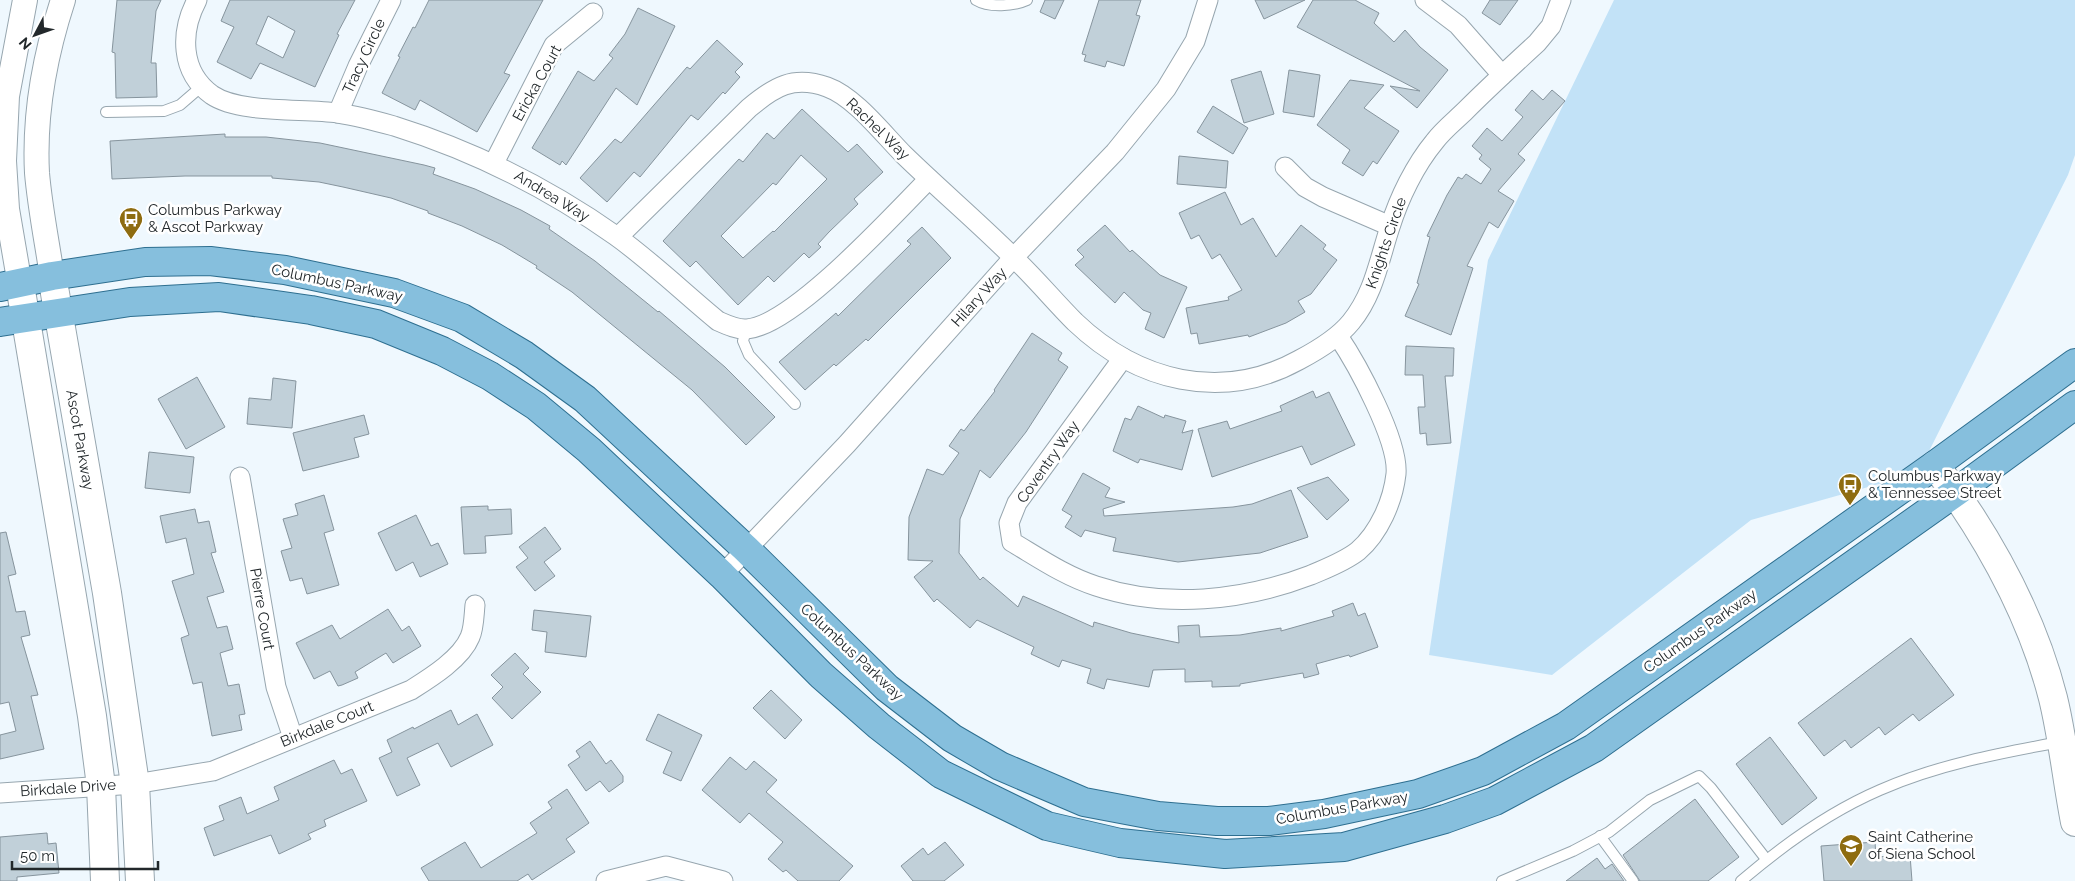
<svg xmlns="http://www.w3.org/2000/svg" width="2075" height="881" viewBox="0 0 2075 881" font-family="Raleway,sans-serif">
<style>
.green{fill:#c2e2f7}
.building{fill:#c1d0d9;stroke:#86949d;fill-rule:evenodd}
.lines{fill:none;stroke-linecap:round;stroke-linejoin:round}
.service-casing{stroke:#97a6af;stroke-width:12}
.minor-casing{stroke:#97a6af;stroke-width:21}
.tertiary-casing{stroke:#97a6af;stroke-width:26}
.secondary-casing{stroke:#97a6af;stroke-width:30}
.primary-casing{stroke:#2e6f90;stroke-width:30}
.service{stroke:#fff;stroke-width:10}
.minor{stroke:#fff;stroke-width:19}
.tertiary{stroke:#fff;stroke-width:24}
.secondary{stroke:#fff;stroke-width:28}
.primary{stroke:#86bfdd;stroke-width:28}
.labels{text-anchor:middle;stroke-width:5;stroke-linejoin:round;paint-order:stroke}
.street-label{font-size:15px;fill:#22282b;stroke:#fff}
.poi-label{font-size:15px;fill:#22282b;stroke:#fff;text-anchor:start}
</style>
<rect width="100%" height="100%" fill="#eff8fe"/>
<polygon class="green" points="1614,0 2075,0 2075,155 2068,175 1918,473 1751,520 1552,675 1429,655 1488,260"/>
<g class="building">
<polygon points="117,0 161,0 156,11 151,63 156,63 157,97 116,98 115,53 112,52"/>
<path d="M230,0H355L337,34L339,35L315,87L260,63L251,79L217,62L234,27L221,21ZM268,16L295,31L283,58L256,44Z"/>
<polygon points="429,0 543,0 504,73 510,75 477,132 420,100 415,110 382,93 400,57 398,56 413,27 415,28"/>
<polygon points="1045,0 1064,0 1055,19 1040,12"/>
<polygon points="1099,0 1141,0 1136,15 1140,16 1124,66 1107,61 1105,67 1084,61 1086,55 1082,54"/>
<polygon points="1255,0 1305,0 1264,19"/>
<polygon points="1313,0 1355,0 1379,13 1374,23 1394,42 1405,30 1420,47 1448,70 1417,108 1390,86 1420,91 1297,27"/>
<polygon points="1490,0 1518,0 1500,25 1482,13"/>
<polygon points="638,8 675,26 637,105 616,88 566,165 562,161 560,165 532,148 578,71 594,81 613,58 609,55 625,34"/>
<polygon points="717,40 743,64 735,72 740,77 725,94 723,92 698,120 691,115 640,177 634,172 607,202 580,178 615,139 621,143 687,67 690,69"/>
<polygon points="1289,70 1320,75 1314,117 1283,112"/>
<polygon points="1261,71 1274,114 1244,123 1231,80"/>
<polygon points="1350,80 1384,85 1364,108 1399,131 1377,164 1373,161 1363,176 1342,163 1350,150 1317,125"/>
<polygon points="1532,90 1543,100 1552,90 1565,101 1518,154 1525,160 1498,191 1514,201 1498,228 1489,222 1467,266 1473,268 1451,335 1405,316 1419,284 1417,283 1430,237 1427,236 1447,195 1458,177 1462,179 1466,174 1481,184 1491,169 1479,159 1482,155 1472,146 1487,128 1502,141 1523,117 1515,110"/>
<polygon points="1213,106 1248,128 1233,154 1197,132"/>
<path d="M802,109L848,152L857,144L883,172L854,199L858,204L829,232L818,244L821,247L809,258L804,253L774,282L768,276L738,305L696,261L690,267L663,241L739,159L743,162L767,133L774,139ZM801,155L827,179L774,232L773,231L743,258L721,236L773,183L776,185Z"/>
<polygon points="225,134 225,137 266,137 320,143 424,165 435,168 433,174 475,189 521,210 550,226 549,229 595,261 658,312 659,311 725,367 775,417 746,445 692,390 572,292 536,268 537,266 502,245 462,226 428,213 428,211 391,198 343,187 319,182 272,178 272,176 185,176 112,179 110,141"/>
<polygon points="1179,156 1228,161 1226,188 1177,184"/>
<polygon points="1225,192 1241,225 1253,218 1276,257 1301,225 1326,245 1323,249 1337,260 1311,294 1298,301 1305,312 1286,323 1249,337 1248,335 1199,344 1197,333 1191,334 1186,308 1229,300 1228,297 1242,290 1220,254 1212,259 1199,235 1191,239 1179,213"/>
<polygon points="1105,225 1130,252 1132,250 1160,275 1187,287 1164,338 1145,329 1151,313 1143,310 1124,292 1115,303 1075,265 1084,257 1077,250"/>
<polygon points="922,227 951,258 868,341 866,339 836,366 834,364 805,390 779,362 836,313 838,316 911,244 907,241"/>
<polygon points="1032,333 1062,353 1058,360 1068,367 1026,432 990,478 980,470 960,519 959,553 980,580 983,577 1018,607 1023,596 1093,627 1094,622 1131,633 1179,643 1178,626 1199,625 1200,637 1240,635 1281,628 1281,631 1334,616 1332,611 1353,603 1358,616 1365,613 1378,647 1350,657 1349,655 1316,664 1319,674 1304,678 1303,673 1240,684 1240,686 1212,687 1212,681 1185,682 1185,669 1153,670 1149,687 1107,679 1104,689 1087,683 1091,669 1062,660 1059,667 1031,654 1034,647 977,620 970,628 937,599 934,602 914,577 933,561 908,560 909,517 927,469 943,475 959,453 949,446 961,429 964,431 995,391 994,390"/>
<polygon points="1406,346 1454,348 1453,376 1445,376 1451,443 1427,445 1426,433 1420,434 1418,407 1425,407 1423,375 1405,375"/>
<polygon points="197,377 225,427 186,449 158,399"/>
<polygon points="273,378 296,381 292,428 247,424 249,398 271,400"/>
<polygon points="1313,391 1316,398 1329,392 1355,445 1311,465 1302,446 1212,477 1198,429 1227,421 1230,429 1282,411 1280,406"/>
<polygon points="1138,406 1164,418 1165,415 1186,421 1182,433 1193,430 1182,470 1140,459 1138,463 1113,451 1125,418 1131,420"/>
<polygon points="364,415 369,434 354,438 359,457 303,471 293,433"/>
<polygon points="149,452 194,457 190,493 145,488"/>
<polygon points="1083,473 1110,488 1105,497 1125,502 1103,509 1104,516 1233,507 1252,504 1291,490 1308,537 1260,553 1178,562 1113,551 1116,538 1085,530 1081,537 1065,527 1072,516 1062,510"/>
<polygon points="1328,477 1349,500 1327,520 1297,488"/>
<polygon points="324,495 334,530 324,533 339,585 307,594 302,578 290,581 281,551 292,548 283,519 298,515 295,504"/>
<polygon points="488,506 488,510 511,509 512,534 485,536 486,553 464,554 461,507"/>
<polygon points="195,509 198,523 209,521 216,552 211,553 224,592 207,597 217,628 227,626 233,649 220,653 228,686 239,684 245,714 239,715 242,730 212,736 202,682 193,684 181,638 189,635 172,581 194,574 186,538 166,543 160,516"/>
<polygon points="416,515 431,546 438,543 448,564 420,577 413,562 396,571 378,533"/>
<polygon points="545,527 561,549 544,562 555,576 535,591 516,567 528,558 519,547"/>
<polygon points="6,532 16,574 8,576 16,612 25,611 30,635 21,637 38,695 31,696 44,749 0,759 0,735 16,731 9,702 0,704 0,533"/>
<polygon points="388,609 402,631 409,626 421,646 393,663 386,653 355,672 358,678 342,685 338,686 330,671 314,679 296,643 332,625 340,639"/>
<polygon points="534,610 591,616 586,657 545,652 547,632 532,630"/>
<polygon points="1911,638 1954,695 1919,721 1913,714 1885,735 1879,727 1851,748 1845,740 1824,756 1798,723"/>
<polygon points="515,653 529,668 523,674 541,692 512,719 492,698 503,687 491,675"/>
<polygon points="771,690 802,720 785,739 753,708"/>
<polygon points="451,710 458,725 477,714 493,745 451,767 438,743 407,758 420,785 397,796 379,758 392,752 387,740 413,727 414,729"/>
<polygon points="658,714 702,735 681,781 663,773 672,752 646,740"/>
<polygon points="1770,737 1817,798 1782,825 1736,764"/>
<polygon points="590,741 606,764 611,760 623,776 623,782 609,792 600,781 586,791 568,765 580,757 576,751"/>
<polygon points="730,757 746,770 754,761 777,780 766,792 853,866 839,881 798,881 786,870 783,872 768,859 783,842 749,813 740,823 702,790"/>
<polygon points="334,760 341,774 352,769 367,801 324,820 326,826 308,834 311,839 279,854 271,835 214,856 204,828 224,820 219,806 241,797 247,814 279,800 274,787"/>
<polygon points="567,789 589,823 566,839 575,852 532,880 528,874 517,881 429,881 421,868 465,842 481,868 537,833 530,823 552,808 548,802"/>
<polygon points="1695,799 1739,857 1708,881 1640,881 1623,855"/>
<polygon points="47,833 48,844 56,843 59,873 17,877 17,881 0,881 0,837"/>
<polygon points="945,842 964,865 944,881 913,881 901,866 923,848 928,855"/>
<polygon points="1875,842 1876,857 1910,855 1912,881 1824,881 1821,846"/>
<polygon points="1597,858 1605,869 1612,864 1624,881 1566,881"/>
</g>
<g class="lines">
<g class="service-casing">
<g id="service">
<path d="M976,0C989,8 1014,6 1027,0"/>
<polyline points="106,112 164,111 180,105 202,86"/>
<polyline points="746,330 743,341 749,355 795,404"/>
<polyline points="1600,836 1633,881"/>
<polyline points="1502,881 1573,851 1609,832 1650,800 1699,776 1711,788 1766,859"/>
<path d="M1741,881C1783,845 1829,812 1880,790C1937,765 2000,753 2060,742"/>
</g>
</g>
<g class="minor-casing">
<g id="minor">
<path d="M197,0C180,32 180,72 212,95C240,114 304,108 338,113C357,116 376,121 394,126C474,151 548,188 616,236C651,261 685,294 718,321C727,325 738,330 747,329C794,325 893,215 929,179"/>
<polyline points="1425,0 1458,25 1502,75"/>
<polyline points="338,113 358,66 391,0"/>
<polyline points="494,163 554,45 593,13"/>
<polyline points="1285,167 1305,187 1323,197 1390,226"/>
<path d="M618,237L749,108C774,87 793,75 827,87C855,97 883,134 904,155C940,190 979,223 1015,259C1036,279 1055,302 1075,322C1137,381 1221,403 1299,360C1318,350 1338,338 1351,322C1374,294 1379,260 1390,227C1399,198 1415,165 1435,141C1443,130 1456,120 1466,110C1489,87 1513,65 1537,43L1551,26L1561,0"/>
<path d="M1123,358L1017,503L1009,523L1012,542C1039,558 1065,576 1096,586C1165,609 1243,601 1311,575C1327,568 1344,562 1358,551C1379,533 1393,501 1396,474C1399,441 1357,364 1338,336"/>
<polyline points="240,477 276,687 293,738"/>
<polyline points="722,575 847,444 1014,257 1115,152 1166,89 1195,41 1208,0"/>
<path d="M0,793L135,784L213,771L411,690C430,678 461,659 470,637C474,628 474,615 475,605"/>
<polyline points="606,881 666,866 723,881"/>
</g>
</g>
<g class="tertiary-casing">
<g id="tertiary">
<path d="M52,276C47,242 40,208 37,173C34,115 45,55 63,0"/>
<polyline points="20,285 7,209 4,161 7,96 25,0"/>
</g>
</g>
<g class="secondary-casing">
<g id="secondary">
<polyline points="52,276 107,593 135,784 140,881"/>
<polyline points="20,285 92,716 101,786 105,881"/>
<path d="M1935,465C1988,536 2031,612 2053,698C2063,739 2067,781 2075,822"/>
</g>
</g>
<g class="primary-casing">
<g id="primary">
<polyline points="0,287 52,276 145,262 210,261 285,270 394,293 462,318 524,355 585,399 746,549 887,688 952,738 1000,766 1084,802 1158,816 1217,821 1269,821 1324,814 1418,794 1483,771 1566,726 1935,465 2075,363"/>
<polyline points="0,322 130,302 219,297 311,310 376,324 442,351 490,376 536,406 589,450 722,575 821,675 879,726 941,774 1047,826 1120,843 1225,854 1344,847 1445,819 1495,801 1594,748 1956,492 2075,405"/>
</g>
</g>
<use href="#service" class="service"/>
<use href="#minor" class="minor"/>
<use href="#tertiary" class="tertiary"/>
<use href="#secondary" class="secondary"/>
<use href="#primary" class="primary"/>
</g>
<defs>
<g id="bus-pin" transform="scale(1.25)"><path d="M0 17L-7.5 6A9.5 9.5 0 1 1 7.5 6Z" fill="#8e6c10" stroke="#fff"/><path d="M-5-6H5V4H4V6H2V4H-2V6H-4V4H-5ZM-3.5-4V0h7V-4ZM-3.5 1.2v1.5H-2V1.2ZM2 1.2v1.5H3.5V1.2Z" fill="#fff"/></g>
<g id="school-pin" transform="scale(1.25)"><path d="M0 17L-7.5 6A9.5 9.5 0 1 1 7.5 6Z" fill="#8e6c10" stroke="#fff"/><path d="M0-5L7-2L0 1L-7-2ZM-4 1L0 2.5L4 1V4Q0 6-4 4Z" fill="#fff"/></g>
</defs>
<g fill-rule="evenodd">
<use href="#bus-pin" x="131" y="219"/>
<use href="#bus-pin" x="1850" y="485"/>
<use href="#school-pin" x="1851" y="846"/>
</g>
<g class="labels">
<g class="street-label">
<text transform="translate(364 56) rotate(-65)" y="5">Tracy Circle</text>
<text transform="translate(537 83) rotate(-61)" y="5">Ericka Court</text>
<text transform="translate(878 129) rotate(44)" y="5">Rachel Way</text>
<text transform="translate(552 196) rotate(31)" y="5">Andrea Way</text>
<text transform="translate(1386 243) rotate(-71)" y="5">Knights Circle</text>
<text transform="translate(337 283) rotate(12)" y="5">Columbus Parkway</text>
<text transform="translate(979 297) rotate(-48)" y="5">Hilary Way</text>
<text transform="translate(80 440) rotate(80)" y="5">Ascot Parkway</text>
<text transform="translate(1048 462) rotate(-55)" y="5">Coventry Way</text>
<text transform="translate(262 609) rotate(80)" y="5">Pierre Court</text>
<text transform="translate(1700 631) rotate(-35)" y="5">Columbus Parkway</text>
<text transform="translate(852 652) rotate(43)" y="5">Columbus Parkway</text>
<text transform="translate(327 724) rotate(-22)" y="5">Birkdale Court</text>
<text transform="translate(68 788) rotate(-4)" y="5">Birkdale Drive</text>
<text transform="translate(1342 808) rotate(-10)" y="5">Columbus Parkway</text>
</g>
<g class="poi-label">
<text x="148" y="215">Columbus Parkway<tspan x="148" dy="17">&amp; Ascot Parkway</tspan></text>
<text x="1868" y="481">Columbus Parkway<tspan x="1868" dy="17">&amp; Tennessee Street</tspan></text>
<text x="1868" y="842">Saint Catherine<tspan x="1868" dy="17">of Siena School</tspan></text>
</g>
</g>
<g transform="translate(35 35) rotate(229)" stroke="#ffffff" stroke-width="4" paint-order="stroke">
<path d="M0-4L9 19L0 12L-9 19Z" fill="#22282b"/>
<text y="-8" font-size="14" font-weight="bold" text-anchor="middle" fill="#22282b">N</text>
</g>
<path d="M12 861v8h146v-8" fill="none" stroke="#22282b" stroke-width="2.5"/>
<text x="20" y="861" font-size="15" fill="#22282b" stroke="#ffffff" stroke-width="4" paint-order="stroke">50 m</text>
</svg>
